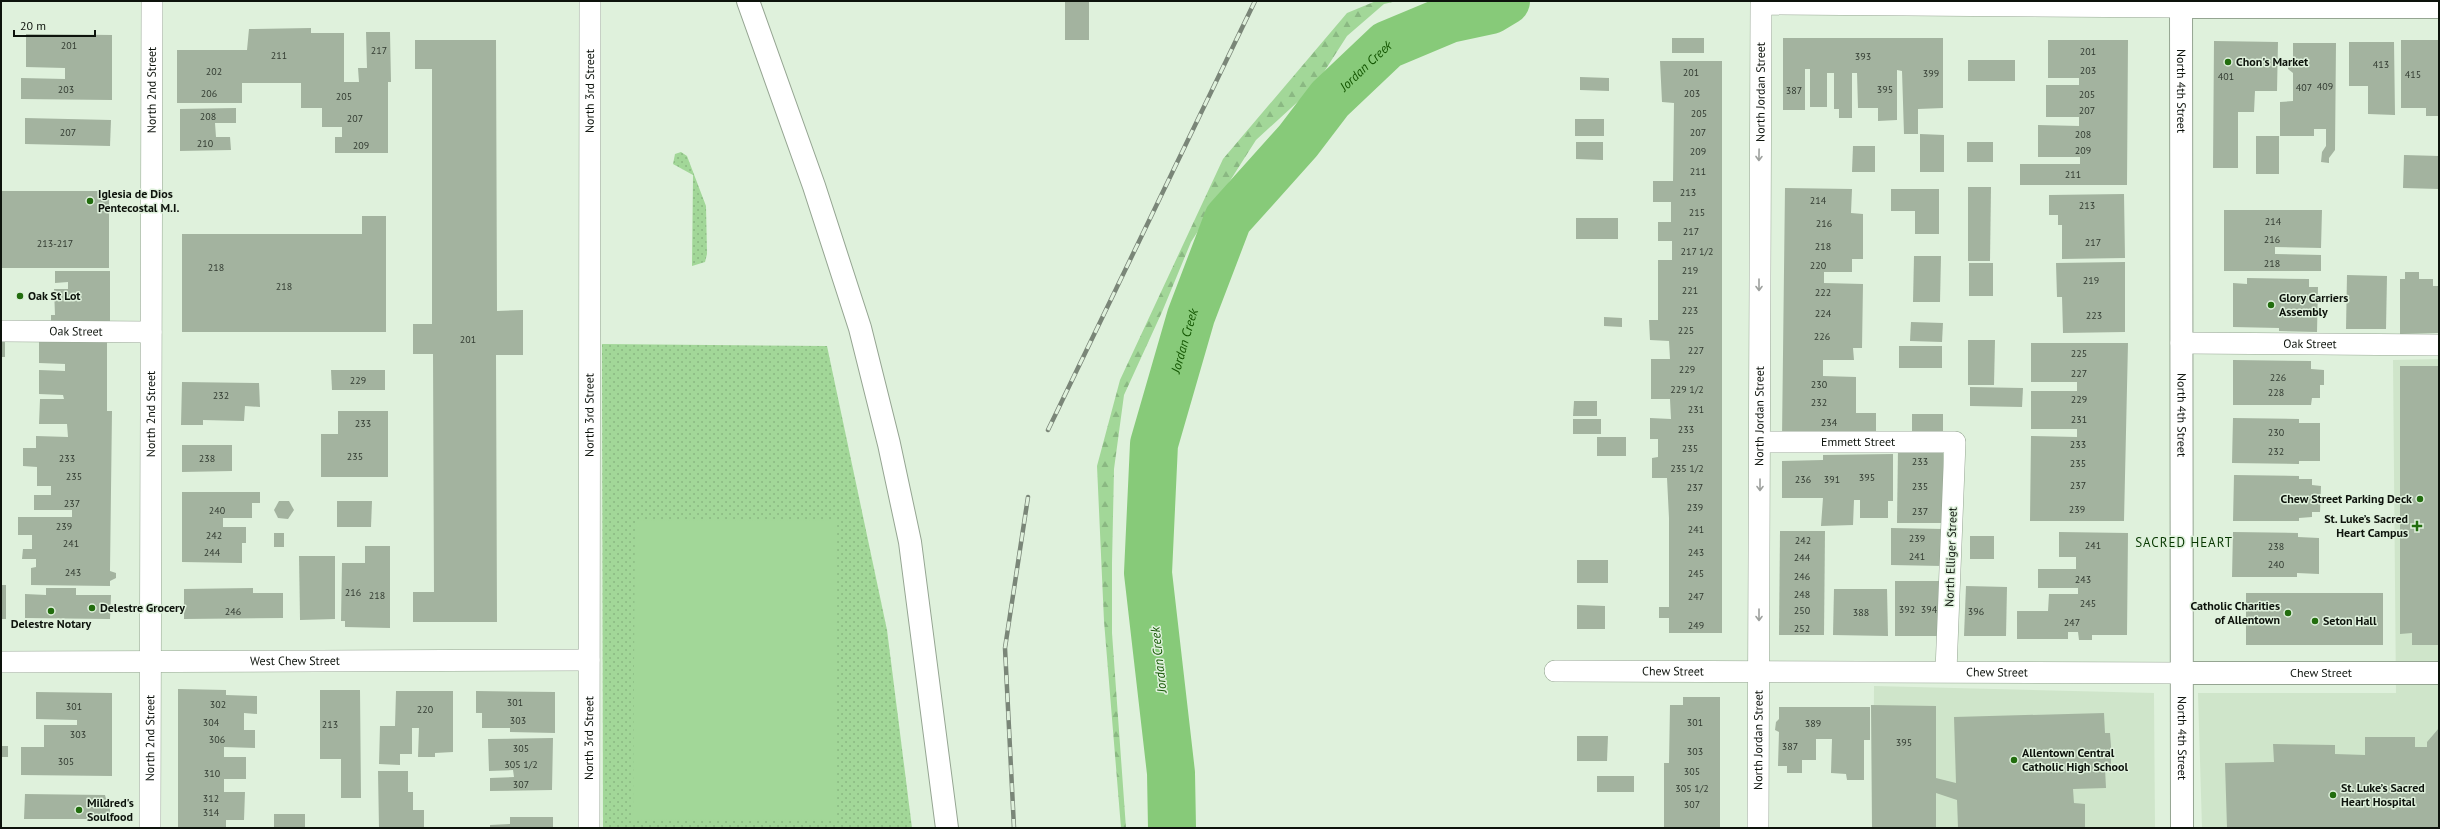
<svg xmlns="http://www.w3.org/2000/svg" width="2440" height="829" viewBox="0 0 2440 829" font-family="'PT Sans',sans-serif">
<style>
.built{fill:#cfe5ca}
.green{fill:url(#green-dots)}
.forest{fill:url(#forest-firs)}
.pitch{fill:#a2d798}
.lines{fill:none;stroke-linecap:round;stroke-linejoin:round}
.river{stroke:#87ca79;stroke-width:48}
.building{fill:#a3b39f}
.minor-casing{stroke:#95a592;stroke-width:22}
.tertiary-casing{stroke:#95a592;stroke-width:24}
.primary-casing{stroke:#95a592;stroke-width:24}
.minor{stroke:#fff;stroke-width:21}
.tertiary{stroke:#fff;stroke-width:22}
.primary{stroke:#fff;stroke-width:22}
.rail-casing{stroke:#7a8678;stroke-width:4.5}
.rail{stroke:#dff1dc;stroke-width:3;stroke-dasharray:9;stroke-linecap:butt}
.oneway{stroke:#9ea19e}
.poi-dot{fill:#226d0e;stroke:#dff1dc;stroke-width:1.5}
.labels{text-anchor:middle;stroke-width:3;stroke-linejoin:round;paint-order:stroke}
.number-label{font-size:10px;fill:#323b31}
.poi-label{font-size:12px;font-weight:bold;fill:#0d130c;stroke:#dff1dc;text-anchor:start}
.street-label{font-size:12px;fill:#0d130c;stroke:#dff1dc}
.water-label{font-size:13px;font-style:italic;fill:#135500;stroke:#dff1dc}
.neighbourhood-label{font-size:13px;letter-spacing:1px;fill:#073800;stroke:#dff1dc}
</style>
<defs>
<pattern id="green-dots" width="8" height="8" patternUnits="userSpaceOnUse"><rect width="8" height="8" fill="#a2d798"/><path d="M2 2h.1M6 6h.1" fill="none" stroke="#8ab882" stroke-width="1.8" stroke-linecap="round"/></pattern>
<pattern id="forest-firs" width="22" height="20" patternUnits="userSpaceOnUse"><rect width="22" height="20" fill="#a2d798"/><path d="M5 1l3.5 6h-7zM16 11l3.5 6h-7z" fill="#8ab882"/></pattern>
</defs>
<rect width="100%" height="100%" fill="#dff1dc"/>
<g class="built">
<polygon points="2439,359 2439,828 2202,828 2198,693 2396,693 2393,360"/>
<polygon points="1874,686 2154,693 2155,828 1873,828"/>
</g>
<g class="green">
<polygon points="681,152 687,156 706,206 707,254 705,262 692,266 693,175 673,164 675,154"/>
<polygon points="602,344 827,346 887,630 912,828 603,828"/>
</g>
<polygon class="forest" points="1376,1 1397,1 1384,4 1347,36 1315,86 1256,140 1191,242 1162,312 1124,395 1114,469 1112,563 1112,633 1126,828 1121,828 1104,621 1097,466 1120,380 1223,159 1347,13"/>
<polygon class="pitch" points="635,520 837,521 836,820 633,819"/>
<g class="lines">
<path class="river" id="s1" d="M1172,828L1171,773L1148,573L1154,444L1191,316L1228,219L1298,141L1330,99L1387,45L1449,19L1491,10L1506,1"/>
</g>
<g class="building">
<rect x="1065" y="1" width="24" height="39"/>
<polygon points="311,28 311,33 344,33 344,82 359,82 358,68 367,68 366,32 390,32 391,82 388,82 388,153 335,153 335,137 342,137 342,127 322,127 322,108 301,108 301,83 242,83 242,103 177,103 177,50 247,50 249,29"/>
<polygon points="26,34 112,35 112,100 21,99 21,78 65,79 65,68 26,67"/>
<rect x="1672" y="38" width="32" height="15"/>
<polygon points="1783,38 1943,38 1943,108 1918,109 1918,134 1904,134 1902,71 1897,70 1897,120 1878,121 1878,108 1858,108 1857,73 1852,73 1852,118 1839,118 1839,109 1834,109 1834,73 1827,73 1827,107 1810,107 1810,69 1805,69 1805,110 1783,110"/>
<polygon points="415,40 496,40 497,311 523,310 523,355 496,355 497,622 413,622 413,592 434,592 433,354 413,354 413,324 432,324 432,69 415,69"/>
<polygon points="2048,40 2128,40 2127,185 2020,185 2020,164 2080,164 2080,157 2038,157 2038,125 2079,126 2079,117 2046,117 2046,85 2079,85 2079,78 2048,78"/>
<polygon points="2401,40 2439,40 2439,116 2426,116 2426,108 2401,108"/>
<polygon points="2214,41 2278,42 2277,91 2255,91 2254,112 2238,112 2238,168 2213,168"/>
<polygon points="2349,42 2394,42 2395,115 2368,114 2368,86 2349,86"/>
<polygon points="2293,43 2336,43 2335,150 2329,158 2329,163 2321,162 2322,152 2326,146 2326,129 2314,129 2314,136 2280,136 2280,102 2293,101 2293,73 2288,69 2288,63 2293,59"/>
<rect x="1968" y="60" width="47" height="21"/>
<polygon points="1660,61 1722,61 1722,633 1669,633 1669,618 1659,618 1659,607 1669,607 1669,518 1667,478 1652,478 1652,458 1658,457 1658,439 1650,439 1650,418 1671,419 1670,399 1651,399 1651,359 1670,359 1669,341 1650,340 1649,320 1658,320 1658,260 1672,260 1672,241 1658,241 1658,222 1671,222 1671,202 1653,202 1653,181 1673,181 1674,103 1662,102"/>
<polygon points="1580,77 1609,78 1609,91 1580,90"/>
<polygon points="236,108 236,123 215,123 216,137 230,137 231,150 180,151 180,109"/>
<polygon points="25,118 111,120 110,146 25,144"/>
<rect x="1575" y="119" width="29" height="17"/>
<polygon points="1920,134 1944,135 1944,172 1920,172"/>
<rect x="2256" y="136" width="23" height="38"/>
<polygon points="1576,142 1603,142 1603,160 1576,159"/>
<rect x="1967" y="142" width="26" height="20"/>
<polygon points="1853,146 1875,146 1875,172 1852,172"/>
<polygon points="2404,155 2439,156 2439,189 2403,188"/>
<polygon points="1968,187 1991,187 1990,261 1968,261"/>
<polygon points="1785,188 1852,189 1851,213 1863,214 1863,259 1852,259 1852,272 1824,272 1824,283 1863,284 1862,348 1853,348 1854,360 1823,360 1823,376 1856,377 1856,413 1876,413 1876,431 1851,431 1851,438 1782,437"/>
<polygon points="1891,189 1939,189 1939,234 1915,234 1915,211 1891,211"/>
<rect x="1" y="191" width="108" height="77"/>
<polygon points="2124,194 2125,258 2062,259 2062,225 2058,225 2058,215 2049,215 2049,195"/>
<polygon points="2224,210 2322,210 2321,248 2275,247 2275,254 2321,255 2321,271 2224,271"/>
<polygon points="362,216 386,216 386,332 182,332 182,234 362,234"/>
<rect x="1576" y="218" width="42" height="21"/>
<polygon points="1914,256 1941,256 1940,302 1913,302"/>
<polygon points="2125,262 2125,332 2063,333 2062,297 2057,297 2056,263"/>
<rect x="1969" y="263" width="24" height="33"/>
<polygon points="55,271 110,271 110,321 51,321 51,315 55,315 54,289 68,289 68,282 55,283"/>
<polygon points="2405,272 2419,272 2419,279 2433,279 2433,286 2439,286 2439,333 2400,334 2400,279 2405,279"/>
<polygon points="2347,275 2387,276 2386,329 2346,329"/>
<polygon points="2247,278 2309,279 2309,287 2318,287 2317,332 2279,331 2279,328 2233,327 2233,283 2247,284"/>
<polygon points="1604,317 1622,318 1622,327 1604,326"/>
<polygon points="1911,322 1943,323 1942,342 1910,341"/>
<polygon points="39,338 107,338 107,411 112,411 110,571 116,573 116,578 110,581 110,586 31,585 31,568 36,567 36,559 22,559 23,549 32,549 32,535 18,535 18,517 72,517 72,510 34,510 34,495 51,495 51,486 37,486 37,467 23,466 23,448 36,448 36,436 68,437 67,424 39,424 40,399 64,399 63,395 39,394 39,370 65,371 65,364 39,363"/>
<polygon points="1968,340 1995,340 1994,385 1968,385"/>
<rect x="1" y="342" width="4" height="15"/>
<polygon points="2031,343 2128,343 2124,521 2030,521 2031,436 2077,437 2077,429 2031,429 2031,391 2077,391 2077,382 2031,382"/>
<rect x="1899" y="346" width="43" height="22"/>
<polygon points="2233,360 2311,361 2311,369 2324,370 2324,385 2320,385 2320,398 2312,398 2311,405 2233,405"/>
<polygon points="2400,366 2439,366 2439,645 2412,645 2412,633 2400,634"/>
<polygon points="331,370 385,370 385,390 332,390"/>
<polygon points="182,382 259,383 260,407 245,406 244,421 203,420 203,425 181,425"/>
<polygon points="1970,387 2023,388 2022,407 1970,406"/>
<polygon points="1574,401 1597,401 1597,416 1573,416"/>
<polygon points="338,411 388,411 388,477 321,477 321,434 338,434"/>
<rect x="1912" y="414" width="31" height="22"/>
<polygon points="2233,418 2299,419 2299,423 2320,423 2320,461 2299,461 2299,464 2232,463"/>
<rect x="1573" y="419" width="28" height="15"/>
<rect x="1597" y="437" width="29" height="19"/>
<polygon points="182,445 232,445 232,471 182,472"/>
<polygon points="1898,449 1943,449 1943,523 1897,523"/>
<polygon points="1893,454 1893,501 1888,501 1888,518 1860,518 1860,500 1854,500 1853,525 1821,526 1823,498 1782,498 1782,461 1823,460 1823,455"/>
<polygon points="2234,475 2299,476 2299,479 2312,479 2312,485 2321,486 2320,512 2312,512 2312,517 2299,518 2299,521 2233,521"/>
<polygon points="182,492 260,492 260,503 252,503 252,518 223,518 223,527 246,527 246,543 242,543 242,563 182,562"/>
<polygon points="279,501 289,501 294,510 288,519 278,518 274,510"/>
<polygon points="337,501 372,501 371,527 337,527"/>
<polygon points="1891,528 1943,529 1942,566 1891,565"/>
<polygon points="1780,531 1825,531 1824,635 1779,635"/>
<polygon points="2059,532 2128,533 2127,635 2092,635 2092,640 2079,640 2078,632 2068,632 2068,639 2017,639 2017,611 2048,611 2049,594 2078,594 2078,588 2038,588 2038,569 2076,569 2076,557 2059,557"/>
<polygon points="2233,532 2298,533 2298,537 2319,538 2319,574 2297,573 2297,577 2232,577"/>
<rect x="274" y="533" width="10" height="14"/>
<rect x="1970" y="536" width="24" height="23"/>
<polygon points="365,546 390,546 390,628 345,627 345,621 341,621 342,563 365,563"/>
<polygon points="299,556 335,556 335,619 300,620"/>
<rect x="1577" y="560" width="31" height="23"/>
<rect x="1895" y="581" width="45" height="55"/>
<rect x="1" y="585" width="5" height="34"/>
<polygon points="1966,586 2007,587 2006,636 1964,636"/>
<polygon points="46,588 76,588 76,595 111,595 110,619 25,618 25,594 46,595"/>
<polygon points="253,588 253,593 283,593 283,618 184,619 184,589"/>
<polygon points="1834,589 1887,589 1888,636 1833,635"/>
<rect x="2246" y="593" width="137" height="52"/>
<polygon points="1577,605 1605,606 1605,629 1577,629"/>
<polygon points="178,689 226,690 226,695 257,696 257,714 244,713 244,730 255,730 255,748 224,747 224,757 246,757 246,779 224,779 224,792 245,792 244,820 226,820 226,828 178,828"/>
<polygon points="320,690 360,690 361,798 341,798 341,759 320,759"/>
<polygon points="396,691 453,691 453,752 435,753 435,757 418,757 419,728 412,728 412,754 400,754 400,765 379,764 380,726 395,726"/>
<polygon points="476,691 555,692 555,733 510,732 510,728 482,728 482,713 476,713"/>
<polygon points="36,692 112,693 112,776 21,775 21,747 44,747 44,725 77,725 77,720 36,719"/>
<polygon points="1683,697 1720,697 1720,828 1664,828 1664,763 1669,763 1670,705 1683,705"/>
<polygon points="1871,705 1936,706 1936,778 1956,783 1954,717 2104,713 2105,733 2110,733 2111,746 2111,768 2105,768 2106,788 2073,789 2074,803 2085,804 2085,828 1958,828 1957,800 1936,793 1936,828 1872,828"/>
<polygon points="1779,707 1870,707 1870,740 1864,740 1864,780 1847,780 1846,774 1831,773 1832,739 1816,739 1816,760 1802,760 1802,773 1787,773 1787,766 1778,766 1779,732 1775,730 1776,722 1779,719"/>
<polygon points="2439,728 2439,828 2227,828 2225,763 2274,762 2273,744 2335,745 2335,754 2365,755 2365,737 2415,737 2415,747 2427,747 2427,742"/>
<polygon points="1577,736 1608,736 1607,761 1577,761"/>
<polygon points="553,738 552,790 490,791 490,778 514,777 513,770 489,771 488,739"/>
<rect x="1" y="746" width="7" height="11"/>
<polygon points="378,771 408,771 408,792 413,792 413,810 424,810 424,828 379,828"/>
<rect x="1597" y="776" width="37" height="16"/>
<polygon points="25,794 105,795 106,799 110,799 110,819 24,819"/>
<rect x="274" y="814" width="31" height="14"/>
<polygon points="510,817 553,817 553,828 490,828 490,825 510,824"/>
</g>
<g class="lines">
<g class="minor-casing">
<g id="minor">
<path id="s2" d="M1,331L151,332"/>
<path id="s3" d="M2181,343L2439,345"/>
<path id="s4" d="M1760,442H1955L1946,671"/>
<path id="s5" d="M1,662L589,660"/>
<path id="s6" d="M1555,671L2183,673"/>
<path id="s7" d="M150,828L152,1"/>
<path id="s8" d="M589,828L590,1"/>
<path id="s9" d="M1758,828L1761,4L2181,7"/>
</g>
</g>
<g class="tertiary-casing">
<g id="tertiary">
<path id="s10" d="M2181,1L2182,828"/>
<polyline points="2181,7 2439,7"/>
<path id="s11" d="M2183,673H2439"/>
</g>
</g>
<g class="primary-casing">
<polyline id="primary" points="748,1 814,186 860,328 889,444 910,542 947,828"/>
</g>
<use href="#minor" class="minor"/>
<use href="#tertiary" class="tertiary"/>
<use href="#primary" class="primary"/>
<g class="rail-casing">
<g id="rail">
<polyline points="1048,430 1255,1"/>
<polyline points="1014,828 1005,648 1028,497"/>
</g>
</g>
<use href="#rail" class="rail"/>
</g>
<defs><path id="oneway-shaft" d="M-6 0H5M1.5-3L5.5 0L1.5 3" fill="none" stroke-width="1.6" stroke-linecap="round" stroke-linejoin="round"/></defs>
<g class="oneway">
<use href="#oneway-shaft" transform="translate(1759 155) rotate(91)"/>
<use href="#oneway-shaft" transform="translate(1759 285) rotate(90)"/>
<use href="#oneway-shaft" transform="translate(1760 485) rotate(90)"/>
<use href="#oneway-shaft" transform="translate(1759 615) rotate(90)"/>
</g>
<g class="poi-dot">
<circle cx="2228" cy="62" r="4"/>
<circle cx="90" cy="201" r="4"/>
<circle cx="20" cy="296" r="4"/>
<circle cx="2271" cy="305" r="4"/>
<circle cx="2420" cy="499" r="4"/>
<path d="M2415 520h4v4h4v4h-4v4h-4v-4h-4v-4h4z"/>
<circle cx="92" cy="608" r="4"/>
<circle cx="51" cy="611" r="4"/>
<circle cx="2288" cy="613" r="4"/>
<circle cx="2315" cy="621" r="4"/>
<circle cx="2014" cy="760" r="4"/>
<circle cx="2333" cy="795" r="4"/>
<circle cx="79" cy="810" r="4"/>
</g>
<g class="labels">
<g class="number-label">
<text x="69" y="49">201</text>
<text x="379" y="54">217</text>
<text x="2088" y="55">201</text>
<text x="279" y="59">211</text>
<text x="1863" y="60">393</text>
<text x="2381" y="68">413</text>
<text x="2088" y="74">203</text>
<text x="214" y="75">202</text>
<text x="1691" y="76">201</text>
<text x="1931" y="77">399</text>
<text x="2413" y="78">415</text>
<text x="2226" y="80">401</text>
<text x="2325" y="90">409</text>
<text x="2304" y="91">407</text>
<text x="66" y="93">203</text>
<text x="1885" y="93">395</text>
<text x="1794" y="94">387</text>
<text x="209" y="97">206</text>
<text x="1692" y="97">203</text>
<text x="2087" y="98">205</text>
<text x="344" y="100">205</text>
<text x="2087" y="114">207</text>
<text x="1699" y="117">205</text>
<text x="208" y="120">208</text>
<text x="355" y="122">207</text>
<text x="68" y="136">207</text>
<text x="1698" y="136">207</text>
<text x="2083" y="138">208</text>
<text x="205" y="147">210</text>
<text x="361" y="149">209</text>
<text x="2083" y="154">209</text>
<text x="1698" y="155">209</text>
<text x="1698" y="175">211</text>
<text x="2073" y="178">211</text>
<text x="1688" y="196">213</text>
<text x="1818" y="204">214</text>
<text x="2087" y="209">213</text>
<text x="1697" y="216">215</text>
<text x="2273" y="225">214</text>
<text x="1824" y="227">216</text>
<text x="1691" y="235">217</text>
<text x="2272" y="243">216</text>
<text x="2093" y="246">217</text>
<text x="55" y="247">213-217</text>
<text x="1823" y="250">218</text>
<text x="1697" y="255">217 1/2</text>
<text x="2272" y="267">218</text>
<text x="1818" y="269">220</text>
<text x="216" y="271">218</text>
<text x="1690" y="274">219</text>
<text x="2091" y="284">219</text>
<text x="284" y="290">218</text>
<text x="1690" y="294">221</text>
<text x="1823" y="296">222</text>
<text x="1690" y="314">223</text>
<text x="1823" y="317">224</text>
<text x="2094" y="319">223</text>
<text x="1686" y="334">225</text>
<text x="1822" y="340">226</text>
<text x="468" y="343">201</text>
<text x="1696" y="354">227</text>
<text x="2079" y="357">225</text>
<text x="1687" y="373">229</text>
<text x="2079" y="377">227</text>
<text x="2278" y="381">226</text>
<text x="358" y="384">229</text>
<text x="1819" y="388">230</text>
<text x="1687" y="393">229 1/2</text>
<text x="2276" y="396">228</text>
<text x="221" y="399">232</text>
<text x="2079" y="403">229</text>
<text x="1819" y="406">232</text>
<text x="1696" y="413">231</text>
<text x="2079" y="423">231</text>
<text x="1829" y="426">234</text>
<text x="363" y="427">233</text>
<text x="1686" y="433">233</text>
<text x="2276" y="436">230</text>
<text x="2078" y="448">233</text>
<text x="1690" y="452">235</text>
<text x="2276" y="455">232</text>
<text x="355" y="460">235</text>
<text x="67" y="462">233</text>
<text x="207" y="462">238</text>
<text x="1920" y="465">233</text>
<text x="2078" y="467">235</text>
<text x="1687" y="472">235 1/2</text>
<text x="74" y="480">235</text>
<text x="1867" y="481">395</text>
<text x="1803" y="483">236</text>
<text x="1832" y="483">391</text>
<text x="2078" y="489">237</text>
<text x="1920" y="490">235</text>
<text x="1695" y="491">237</text>
<text x="72" y="507">237</text>
<text x="1695" y="511">239</text>
<text x="2077" y="513">239</text>
<text x="217" y="514">240</text>
<text x="1920" y="515">237</text>
<text x="64" y="530">239</text>
<text x="1696" y="533">241</text>
<text x="214" y="539">242</text>
<text x="1917" y="542">239</text>
<text x="1803" y="544">242</text>
<text x="71" y="547">241</text>
<text x="2093" y="549">241</text>
<text x="2276" y="550">238</text>
<text x="212" y="556">244</text>
<text x="1696" y="556">243</text>
<text x="1917" y="560">241</text>
<text x="1802" y="561">244</text>
<text x="2276" y="568">240</text>
<text x="73" y="576">243</text>
<text x="1696" y="577">245</text>
<text x="1802" y="580">246</text>
<text x="2083" y="583">243</text>
<text x="353" y="596">216</text>
<text x="1802" y="598">248</text>
<text x="377" y="599">218</text>
<text x="1696" y="600">247</text>
<text x="2088" y="607">245</text>
<text x="1907" y="613">392</text>
<text x="1929" y="613">394</text>
<text x="1802" y="614">250</text>
<text x="233" y="615">246</text>
<text x="1976" y="615">396</text>
<text x="1861" y="616">388</text>
<text x="2072" y="626">247</text>
<text x="1696" y="629">249</text>
<text x="1802" y="632">252</text>
<text x="515" y="706">301</text>
<text x="218" y="708">302</text>
<text x="74" y="710">301</text>
<text x="425" y="713">220</text>
<text x="518" y="724">303</text>
<text x="211" y="726">304</text>
<text x="1695" y="726">301</text>
<text x="1813" y="727">389</text>
<text x="330" y="728">213</text>
<text x="78" y="738">303</text>
<text x="217" y="743">306</text>
<text x="1904" y="746">395</text>
<text x="1790" y="750">387</text>
<text x="521" y="752">305</text>
<text x="1695" y="755">303</text>
<text x="66" y="765">305</text>
<text x="521" y="768">305 1/2</text>
<text x="1692" y="775">305</text>
<text x="212" y="777">310</text>
<text x="521" y="788">307</text>
<text x="1692" y="792">305 1/2</text>
<text x="211" y="802">312</text>
<text x="1692" y="808">307</text>
<text x="211" y="816">314</text>
</g>
<g class="poi-label">
<text x="2236" y="66">Chon's Market</text>
<text x="98" y="198">Iglesia de Dios<tspan x="98" dy="14">Pentecostal M.I.</tspan></text>
<text x="28" y="300">Oak St Lot</text>
<text x="2279" y="302">Glory Carriers<tspan x="2279" dy="14">Assembly</tspan></text>
<text x="2412" y="503" text-anchor="end">Chew Street Parking Deck</text>
<text x="2408" y="523" text-anchor="end">St. Luke’s Sacred<tspan x="2408" dy="14">Heart Campus</tspan></text>
<text x="2280" y="610" text-anchor="end">Catholic Charities<tspan x="2280" dy="14">of Allentown</tspan></text>
<text x="100" y="612">Delestre Grocery</text>
<text x="2323" y="625">Seton Hall</text>
<text x="51" y="628" text-anchor="middle">Delestre Notary</text>
<text x="2022" y="757">Allentown Central<tspan x="2022" dy="14">Catholic High School</tspan></text>
<text x="2341" y="792">St. Luke’s Sacred<tspan x="2341" dy="14">Heart Hospital</tspan></text>
<text x="87" y="807">Mildred's<tspan x="87" dy="14">Soulfood</tspan></text>
</g>
<g class="street-label">
<text dy="4" stroke="none"><textPath href="#s7" startOffset="738">North 2nd Street</textPath></text>
<text dy="4" stroke="none"><textPath href="#s8" startOffset="737">North 3rd Street</textPath></text>
<text dy="4" stroke="none"><textPath href="#s10" startOffset="90">North 4th Street</textPath></text>
<text dy="4" stroke="none"><textPath href="#s9" startOffset="736">North Jordan Street</textPath></text>
<text dy="4" stroke="none"><textPath href="#s2" startOffset="75">Oak Street</textPath></text>
<text dy="4" stroke="none"><textPath href="#s3" startOffset="129">Oak Street</textPath></text>
<text dy="4" stroke="none"><textPath href="#s7" startOffset="414">North 2nd Street</textPath></text>
<text dy="4" stroke="none"><textPath href="#s8" startOffset="413">North 3rd Street</textPath></text>
<text dy="4" stroke="none"><textPath href="#s10" startOffset="414">North 4th Street</textPath></text>
<text dy="4" stroke="none"><textPath href="#s9" startOffset="412">North Jordan Street</textPath></text>
<text dy="4" stroke="none"><textPath href="#s4" startOffset="98">Emmett Street</textPath></text>
<text transform="translate(1951 557) rotate(-88)" y="4">North Elliger Street</text>
<text dy="4" stroke="none"><textPath href="#s5" startOffset="294">West Chew Street</textPath></text>
<text dy="4" stroke="none"><textPath href="#s6" startOffset="118">Chew Street</textPath></text>
<text dy="4" stroke="none"><textPath href="#s6" startOffset="442">Chew Street</textPath></text>
<text dy="4" stroke="none"><textPath href="#s11" startOffset="138">Chew Street</textPath></text>
<text dy="4" stroke="none"><textPath href="#s7" startOffset="90">North 2nd Street</textPath></text>
<text dy="4" stroke="none"><textPath href="#s8" startOffset="90">North 3rd Street</textPath></text>
<text dy="4" stroke="none"><textPath href="#s10" startOffset="737">North 4th Street</textPath></text>
<text dy="4" stroke="none"><textPath href="#s9" startOffset="88">North Jordan Street</textPath></text>
</g>
<g class="water-label">
<text dy="5" stroke="none"><textPath href="#s1" startOffset="829">Jordan Creek</textPath></text>
<text dy="5" stroke="none"><textPath href="#s1" startOffset="493">Jordan Creek</textPath></text>
<text transform="translate(1158 660) rotate(-96)" y="5">Jordan Creek</text>
</g>
<g class="neighbourhood-label">
<text x="2184" y="547">SACRED HEART</text>
</g>
</g>
<rect width="2440" height="829" fill="none" stroke="#0d130c" stroke-width="4"/>
<path d="M14 30v6h81v-6" fill="none" stroke="#0d130c" stroke-width="2"/>
<text x="20" y="30" font-size="12" fill="#0d130c" stroke="#dff1dc" stroke-width="3" paint-order="stroke">20 m</text>
</svg>
